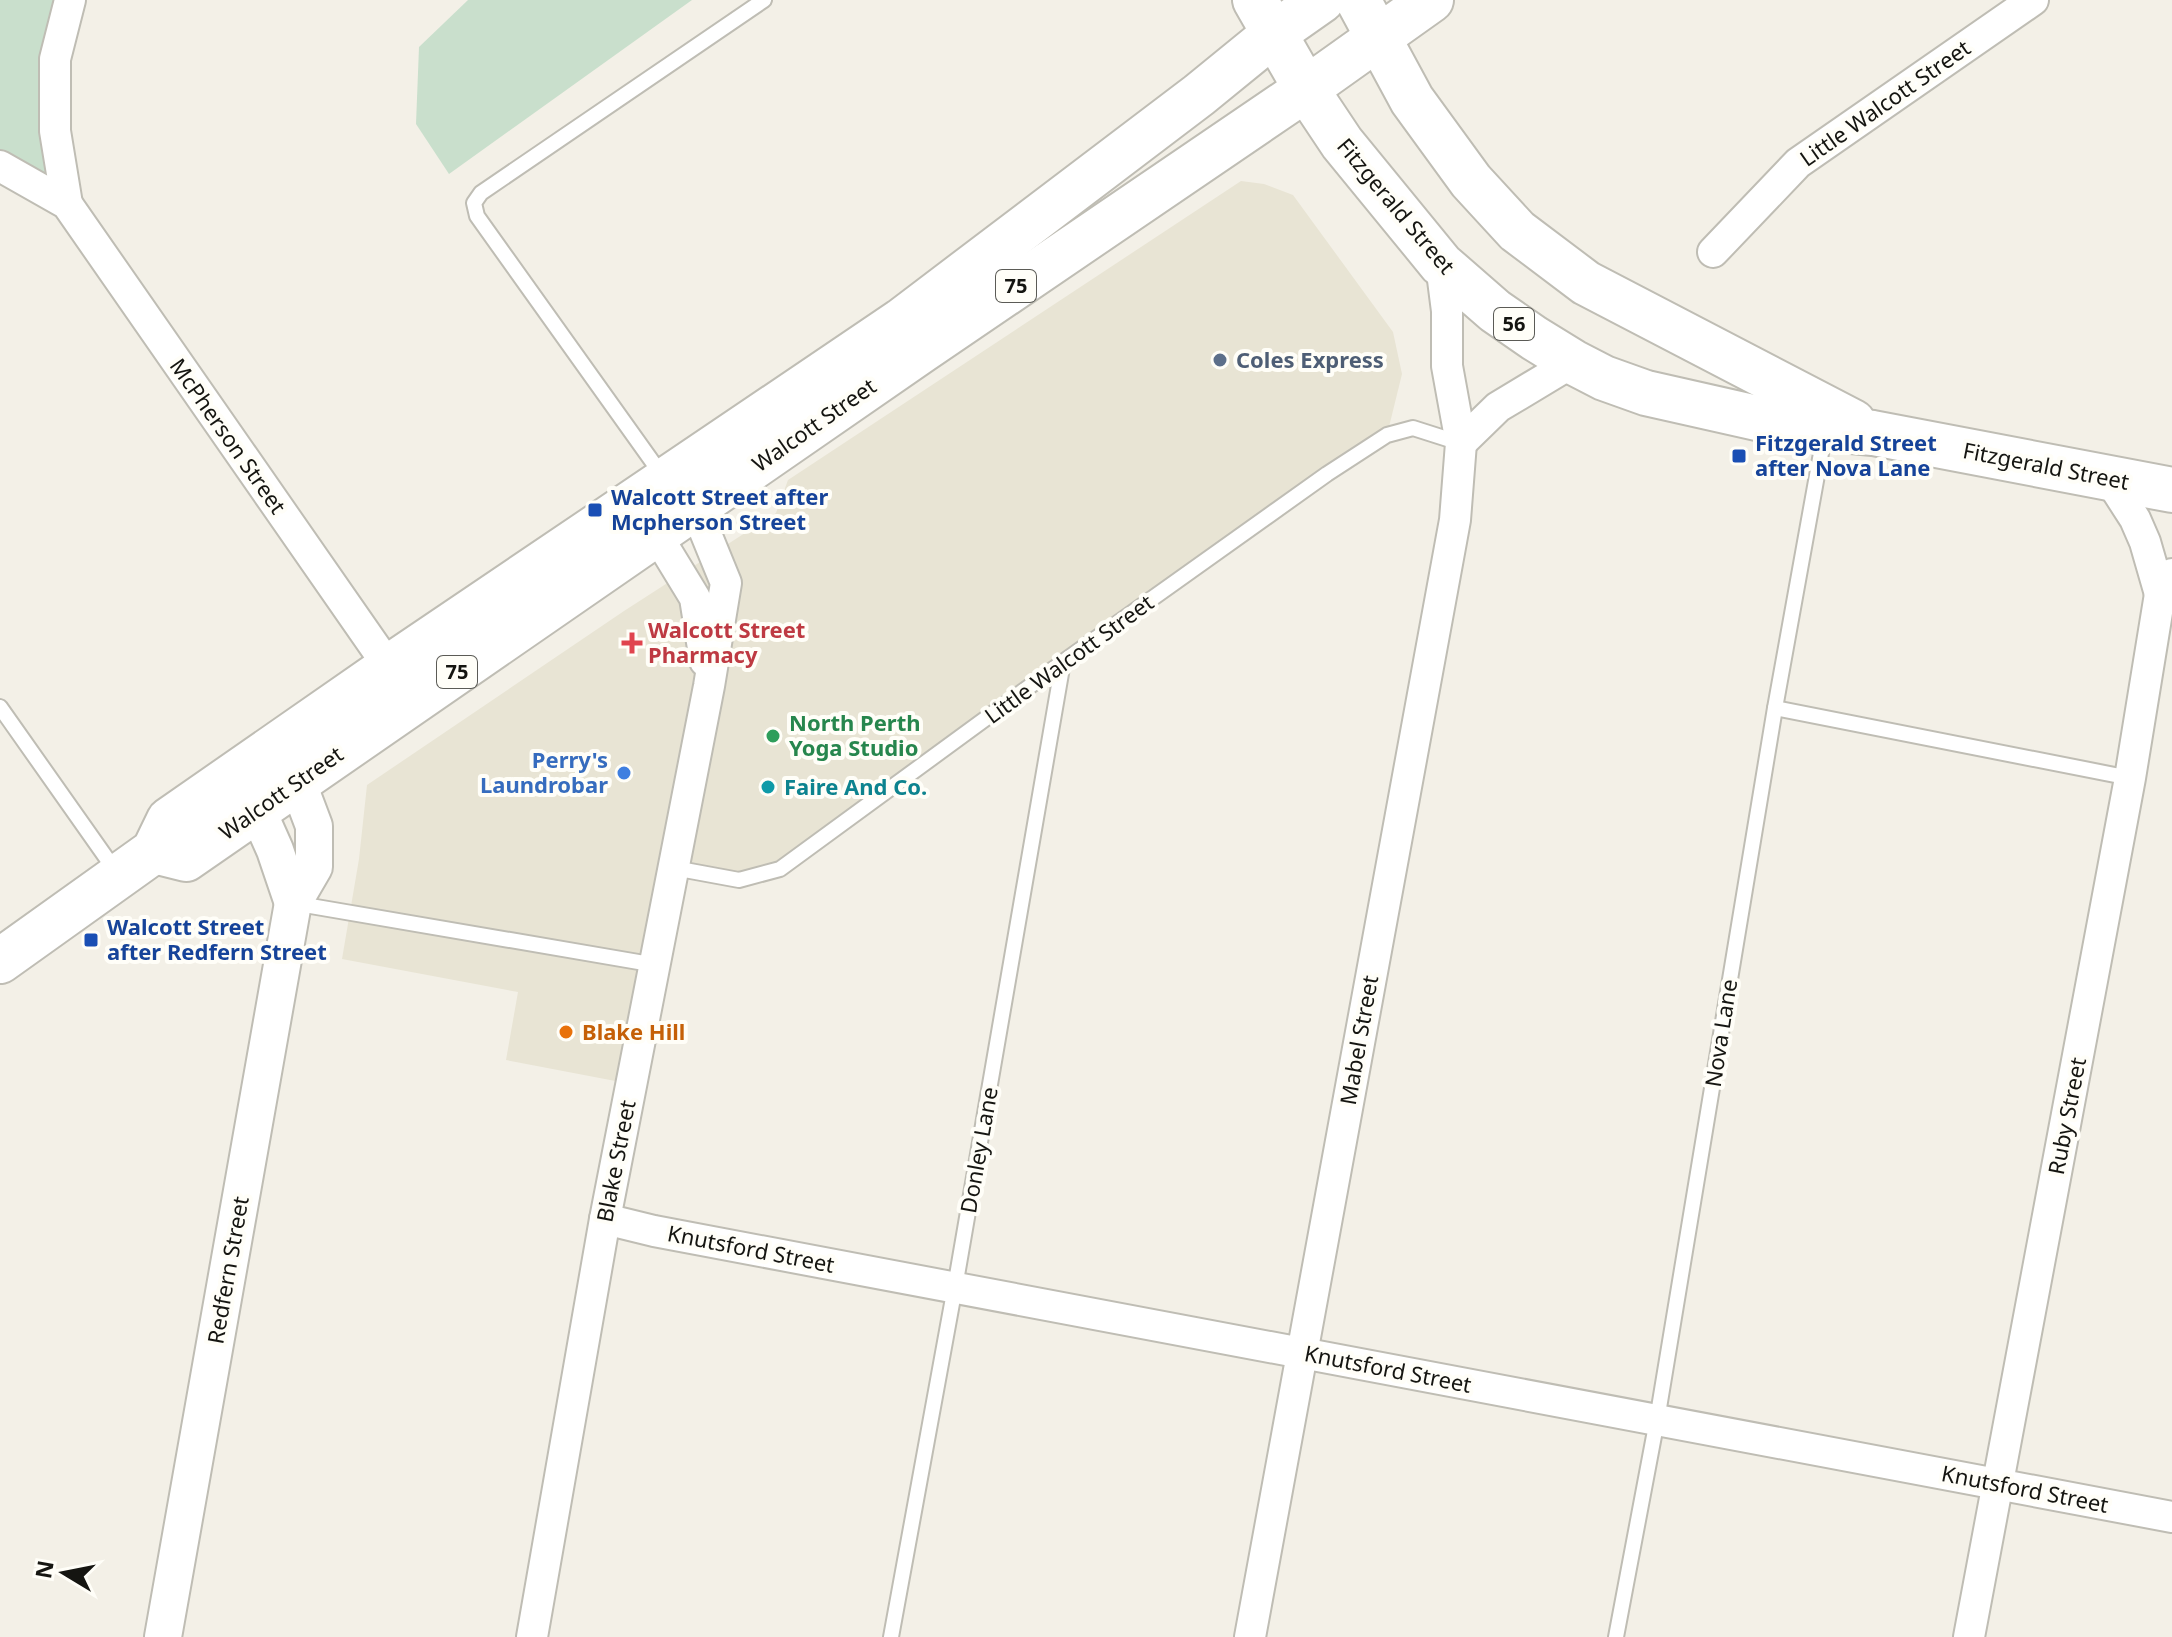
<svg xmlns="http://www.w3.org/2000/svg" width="2172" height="1637" viewBox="0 0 2172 1637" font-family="'Noto Sans',sans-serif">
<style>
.built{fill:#e8e4d4}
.green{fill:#c9dfcc}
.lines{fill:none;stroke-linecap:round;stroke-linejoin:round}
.service-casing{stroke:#bfbdb4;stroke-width:18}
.minor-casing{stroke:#bfbdb4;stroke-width:34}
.tertiary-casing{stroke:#bfbdb4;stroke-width:40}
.primary-casing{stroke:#bfbdb4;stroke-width:48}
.service{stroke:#fff;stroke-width:14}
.minor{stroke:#fff;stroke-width:30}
.tertiary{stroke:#fff;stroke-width:36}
.primary{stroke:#fff;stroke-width:44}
.service-dot{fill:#5c6f8a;stroke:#fffef8;stroke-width:3}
.transit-dot{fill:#1a4fb4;stroke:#fffef8;stroke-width:3}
.health-dot{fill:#e0444e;stroke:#fffef8;stroke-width:3}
.leisure-dot{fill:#2e9e5b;stroke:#fffef8;stroke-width:3}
.shop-dot{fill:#3f7fe0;stroke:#fffef8;stroke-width:3}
.culture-dot{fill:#0f9aa8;stroke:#fffef8;stroke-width:3}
.food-dot{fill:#e8710a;stroke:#fffef8;stroke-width:3}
.labels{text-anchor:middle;stroke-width:8;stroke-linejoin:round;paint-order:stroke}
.shield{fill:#fffef8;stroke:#5b5b56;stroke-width:2}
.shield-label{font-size:20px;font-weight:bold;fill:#151511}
.street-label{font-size:22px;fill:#151511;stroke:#fffef8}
.service-label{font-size:22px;font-weight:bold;fill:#4e5e75;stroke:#fffef8;text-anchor:start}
.transit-label{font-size:22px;font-weight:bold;fill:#164399;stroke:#fffef8;text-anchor:start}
.health-label{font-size:22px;font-weight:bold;fill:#be3a42;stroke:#fffef8;text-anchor:start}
.leisure-label{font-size:22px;font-weight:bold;fill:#27864d;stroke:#fffef8;text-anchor:start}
.shop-label{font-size:22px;font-weight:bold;fill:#366cbe;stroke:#fffef8;text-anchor:end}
.culture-label{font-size:22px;font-weight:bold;fill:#0d838f;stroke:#fffef8;text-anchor:start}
.food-label{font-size:22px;font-weight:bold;fill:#c56008;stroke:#fffef8;text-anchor:start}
</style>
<rect width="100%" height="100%" fill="#f3f0e7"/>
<polygon class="built" points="1241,181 1264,184 1293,195 1393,332 1402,374 1387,435 780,869 739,880 674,868 631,1084 506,1060 518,992 342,959 359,859 367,785 624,611 776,513 788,480"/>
<g class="green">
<polygon points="0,0 70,0 67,204 0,171"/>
<polygon points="468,0 692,0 449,174 416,124 419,47"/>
</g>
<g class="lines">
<g class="service-casing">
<g id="service">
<polyline points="664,478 477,216 474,203 481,193 764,0"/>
<polyline points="0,707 117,873"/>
<polyline points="1775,708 2130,778"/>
<polyline points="674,868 739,880 780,869 1063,662 1327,474 1387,435 1413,428 1460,443"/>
<polyline points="293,903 656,965"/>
<polyline points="891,1637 955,1287 1063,662"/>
<polyline points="1616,1637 1657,1420 1775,708 1825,431"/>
</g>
</g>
<g class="minor-casing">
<g id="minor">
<polyline points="0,166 67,204 389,667"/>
<polyline points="67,204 55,131 55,59 70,0"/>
<polyline points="1713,252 1798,163 2033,0"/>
<polyline points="1461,443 1498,407 1573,362"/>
<polyline points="2108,477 2135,519 2145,542 2160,594"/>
<polyline points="659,517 656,534 695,598 705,661"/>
<polyline points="605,1219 654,1231 2172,1517"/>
<polyline points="532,1637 605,1219 709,686 726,583 695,507 683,496"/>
<polyline points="1250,1637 1455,520 1461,443 1447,366 1447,311 1441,264"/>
<polyline points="1969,1637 2130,778 2160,594 2172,574"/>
</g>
</g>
<g class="tertiary-casing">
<g id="tertiary">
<polyline points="246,785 275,850 293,903"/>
<polyline points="163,1637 293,903 314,867 314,826 288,757"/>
</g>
</g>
<g class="primary-casing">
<g id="primary">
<polyline points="1255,0 1306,89 1342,143 1441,264 1495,311 1534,338 1573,362 1604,378 1646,393 1788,425 1873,433 2172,490"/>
<polyline points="1358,0 1412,100 1471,181 1517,231 1586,283 1853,422"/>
<polyline points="154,851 186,859 921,351 1306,89 1431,0"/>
<polyline points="0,961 154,851 169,820 389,667 901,321 1199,95 1275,33 1322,0"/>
</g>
</g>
<use href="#service" class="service"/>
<use href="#minor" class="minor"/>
<use href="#tertiary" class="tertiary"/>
<use href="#primary" class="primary"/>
</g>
<circle class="service-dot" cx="1220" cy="360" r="8"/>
<g class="transit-dot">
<rect x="1731" y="448" width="16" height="16" rx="4"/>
<rect x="587" y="502" width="16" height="16" rx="4"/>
<rect x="83" y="932" width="16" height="16" rx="4"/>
</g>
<path class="health-dot" d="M628 631h8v8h8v8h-8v8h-8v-8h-8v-8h8z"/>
<circle class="leisure-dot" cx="773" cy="736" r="8"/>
<circle class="shop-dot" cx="624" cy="773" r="8"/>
<circle class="culture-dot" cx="768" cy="787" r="8"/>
<circle class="food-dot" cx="566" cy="1032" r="8"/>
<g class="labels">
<g class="shield">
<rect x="996" y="270" width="40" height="32" rx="6"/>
<rect x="1494" y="308" width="40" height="32" rx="6"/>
<rect x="437" y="656" width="40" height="32" rx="6"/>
</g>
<g class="shield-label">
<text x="1016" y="293">75</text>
<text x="1514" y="331">56</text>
<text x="457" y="679">75</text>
</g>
<g class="street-label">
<text transform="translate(1885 103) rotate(-35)" y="8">Little Walcott Street</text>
<text transform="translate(1396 206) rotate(50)" y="8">Fitzgerald Street</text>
<text transform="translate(814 425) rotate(-35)" y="8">Walcott Street</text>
<text transform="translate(228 436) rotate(55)" y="8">McPherson Street</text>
<text transform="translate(2046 466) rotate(11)" y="8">Fitzgerald Street</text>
<text transform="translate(1069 659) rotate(-36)" y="8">Little Walcott Street</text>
<text transform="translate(281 793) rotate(-35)" y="8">Walcott Street</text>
<text transform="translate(1721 1033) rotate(-81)" y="8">Nova Lane</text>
<text transform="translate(1359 1040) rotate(-80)" y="8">Mabel Street</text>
<text transform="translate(2067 1116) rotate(-79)" y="8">Ruby Street</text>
<text transform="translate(979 1150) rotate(-80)" y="8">Donley Lane</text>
<text transform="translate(616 1161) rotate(-79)" y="8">Blake Street</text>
<text transform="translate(751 1249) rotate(11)" y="8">Knutsford Street</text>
<text transform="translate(228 1270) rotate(-80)" y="8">Redfern Street</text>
<text transform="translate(1388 1369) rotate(11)" y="8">Knutsford Street</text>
<text transform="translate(2025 1489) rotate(11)" y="8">Knutsford Street</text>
</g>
<g class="service-label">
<text x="1236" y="368">Coles Express</text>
</g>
<g class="transit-label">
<text x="1755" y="451">Fitzgerald Street<tspan x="1755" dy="25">after Nova Lane</tspan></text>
<text x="611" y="505">Walcott Street after<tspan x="611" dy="25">Mcpherson Street</tspan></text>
<text x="107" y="935">Walcott Street<tspan x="107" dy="25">after Redfern Street</tspan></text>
</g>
<g class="health-label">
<text x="648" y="638">Walcott Street<tspan x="648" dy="25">Pharmacy</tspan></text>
</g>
<g class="leisure-label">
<text x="789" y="731">North Perth<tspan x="789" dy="25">Yoga Studio</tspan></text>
</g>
<g class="shop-label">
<text x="608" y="768">Perry's<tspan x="608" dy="25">Laundrobar</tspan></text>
</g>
<g class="culture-label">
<text x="784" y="795">Faire And Co.</text>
</g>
<g class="food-label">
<text x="582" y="1040">Blake Hill</text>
</g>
</g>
<g transform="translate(64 1573) rotate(280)" stroke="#fffef8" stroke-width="6" paint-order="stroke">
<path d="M0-6L14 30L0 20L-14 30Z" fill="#151511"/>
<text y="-12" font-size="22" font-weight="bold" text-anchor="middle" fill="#151511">N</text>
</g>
</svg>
